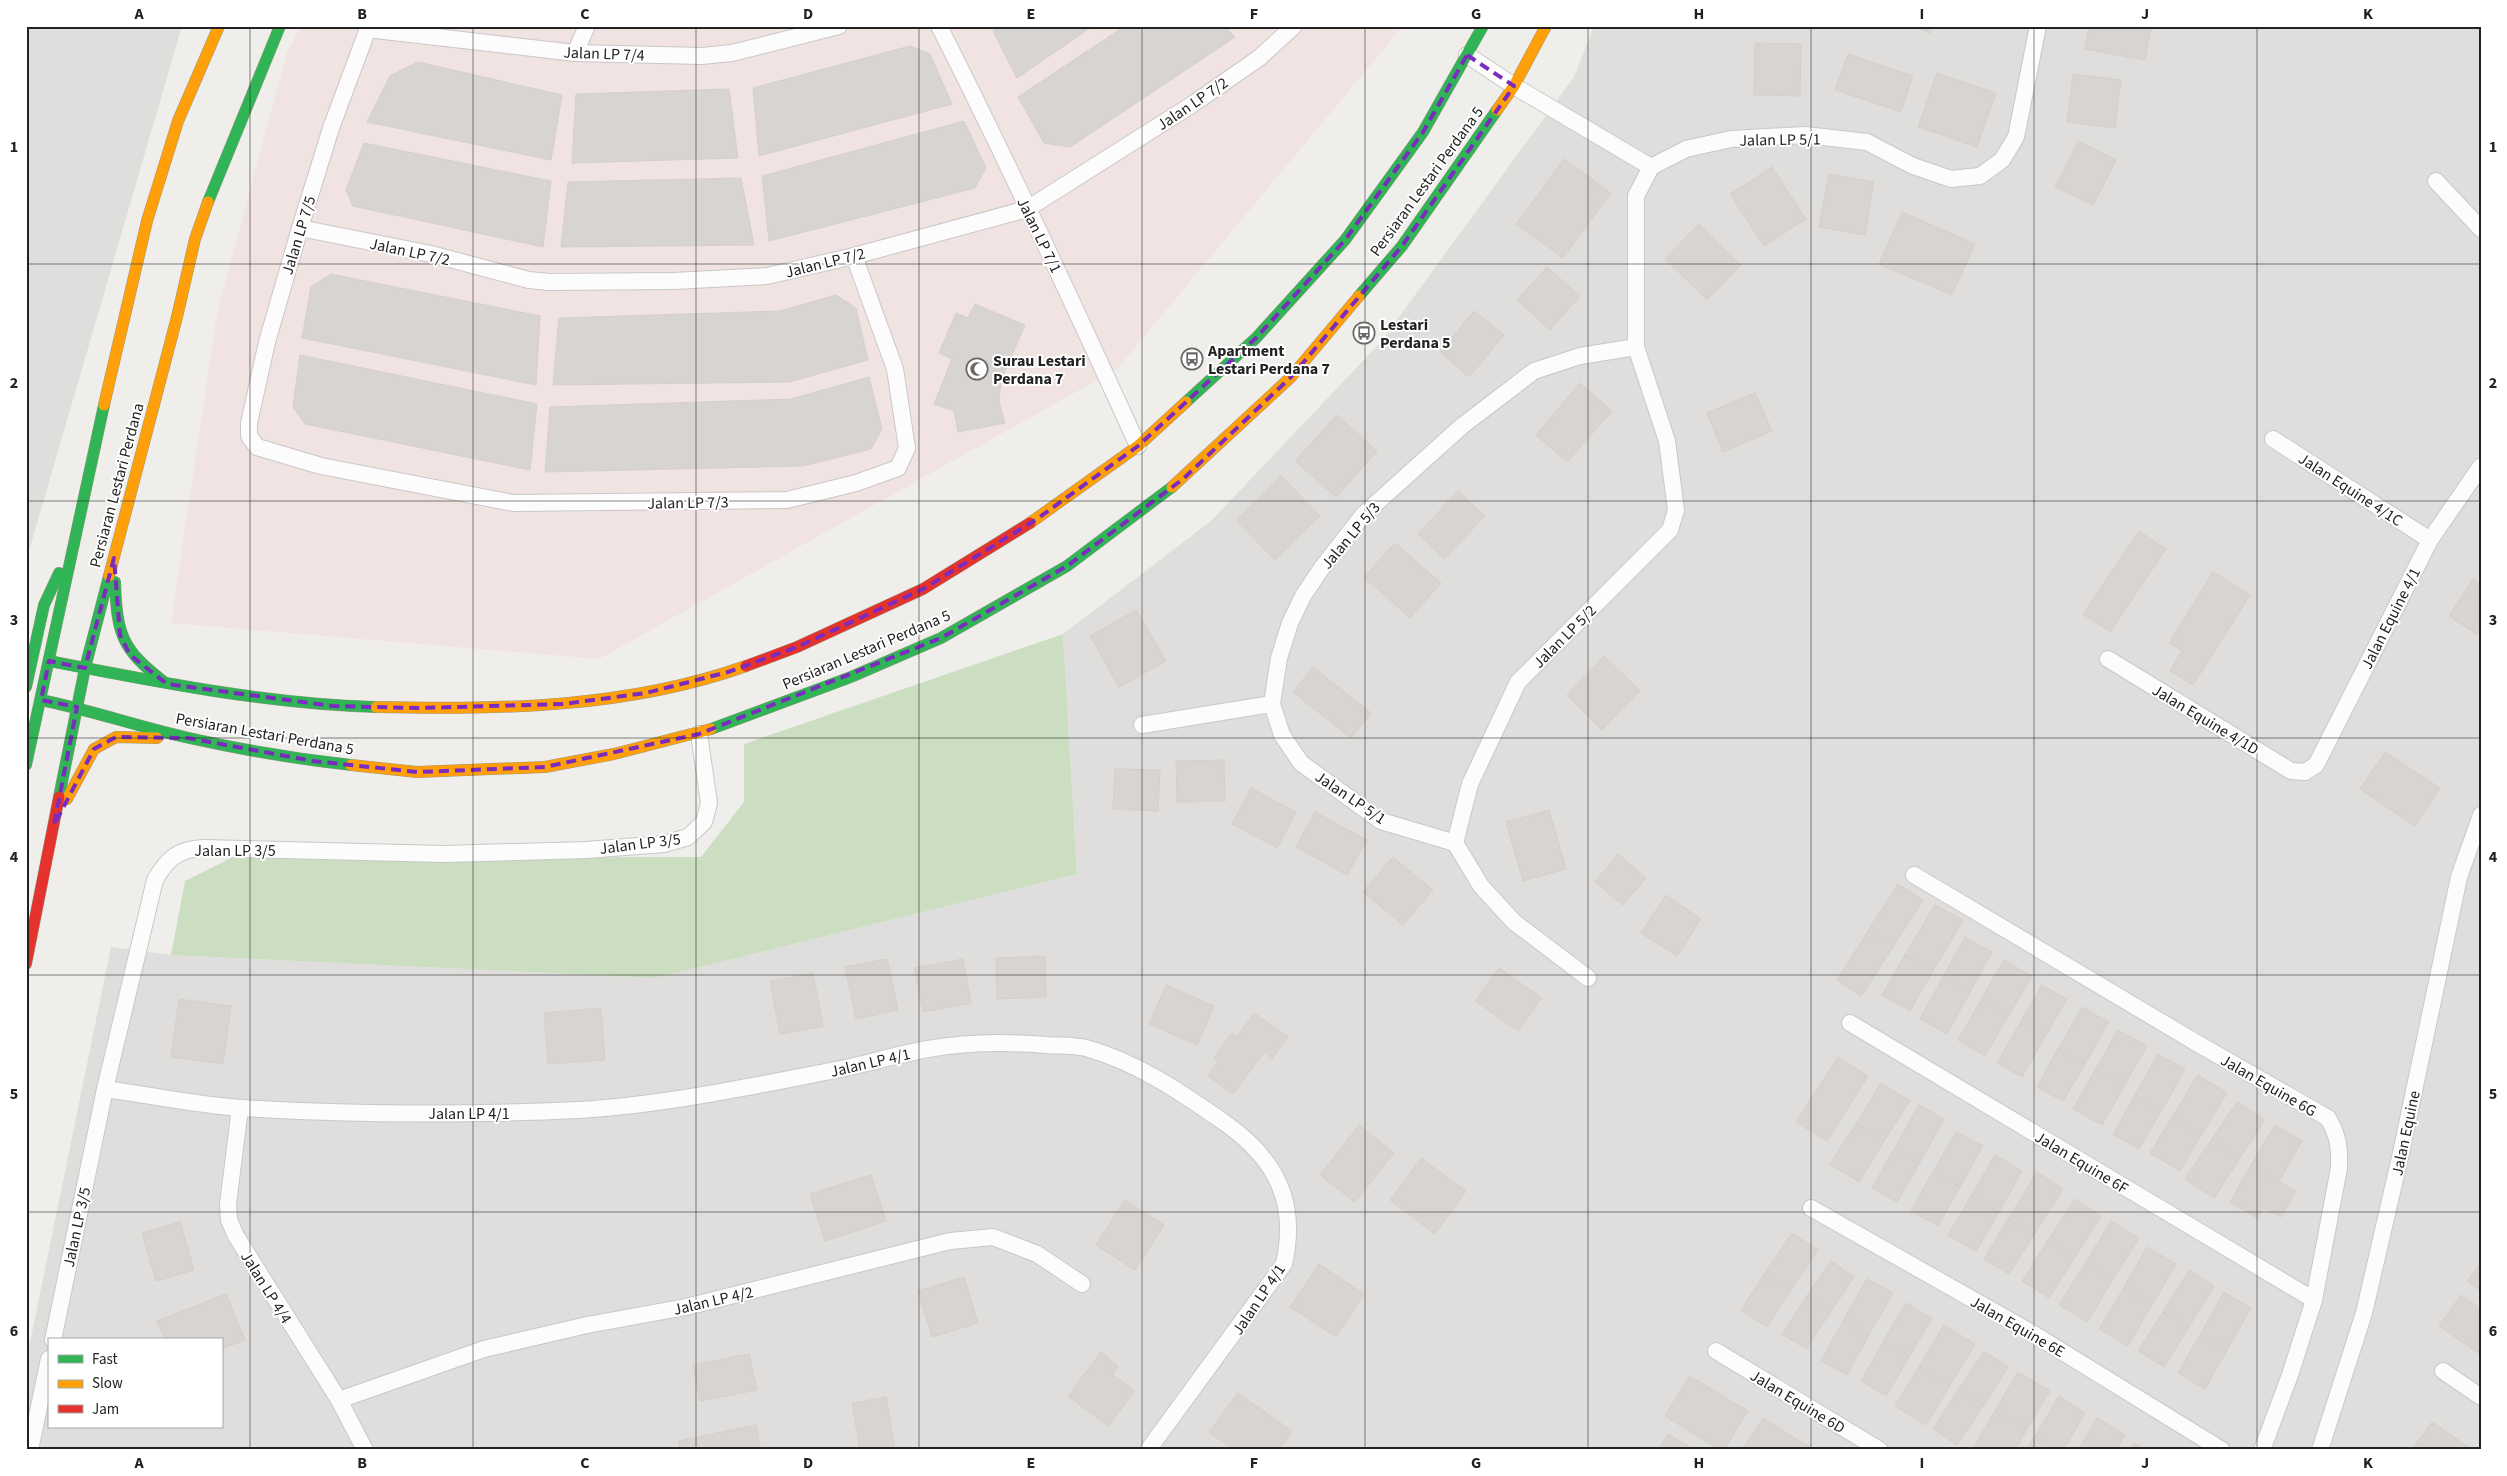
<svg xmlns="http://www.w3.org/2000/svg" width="2507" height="1476" viewBox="0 0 2507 1476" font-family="'Source Sans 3',sans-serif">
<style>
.residential{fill:#dfdedc;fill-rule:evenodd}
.commercial{fill:#f1e3e1}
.forest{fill:#cbdec1}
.building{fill:#d7d4d2;stroke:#d3d0cc}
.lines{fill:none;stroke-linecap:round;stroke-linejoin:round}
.street-casing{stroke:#c9c8c7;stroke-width:18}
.fast-casing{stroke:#999a82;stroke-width:12}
.slow-casing{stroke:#999a82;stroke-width:12}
.jam-casing{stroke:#999a82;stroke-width:12}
.street{stroke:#fdfcfc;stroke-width:16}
.fast{stroke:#30b455;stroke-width:11}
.slow{stroke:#ff9f0a;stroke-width:11}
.jam{stroke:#e5322d;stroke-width:11}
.marked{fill:none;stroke:#7b2cbf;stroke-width:4;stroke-dasharray:10 6;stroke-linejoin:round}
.grid{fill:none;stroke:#222;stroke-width:1;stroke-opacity:0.55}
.labels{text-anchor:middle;stroke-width:4;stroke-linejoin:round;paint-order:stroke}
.street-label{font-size:16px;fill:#222;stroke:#fff}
.poi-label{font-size:16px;font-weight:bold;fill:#222;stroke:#fff;text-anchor:start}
.neatline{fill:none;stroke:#222;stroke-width:2}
.grid-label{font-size:16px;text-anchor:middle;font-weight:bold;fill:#222}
</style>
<rect width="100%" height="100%" fill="#f0eeeb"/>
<g class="residential">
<polygon points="26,26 182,26 26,561"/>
<path d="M1594,26H2481V1450H26V1362L111,947L171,955L655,978L1077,874L1063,634L1211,521L1380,343L1574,77ZM49,1340H221V1427H49Z"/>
</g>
<polygon class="commercial" points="301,26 1403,26 1117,369 599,659 171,623 217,313 287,52"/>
<polygon class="forest" points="1063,634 1077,874 655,978 171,955 185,881 231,858 701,857 744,802 744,744"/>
<g class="building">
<polygon points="996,26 1093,26 1017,78 993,31"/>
<polygon points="1125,26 1225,26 1235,37 1070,147 1044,143 1018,97"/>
<polygon points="1912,26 1932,26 1930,33"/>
<polygon points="2089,26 2151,26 2145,60 2085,49"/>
<polygon points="1755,43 1801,44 1800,96 1754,95"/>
<polygon points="910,46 930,54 952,104 759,156 753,88"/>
<polygon points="1848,54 1913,76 1901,112 1835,90"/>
<polygon points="418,62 562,95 551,160 367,122 390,76"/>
<polygon points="1937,73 1996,93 1977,147 1918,127"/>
<polygon points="2073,74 2121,80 2115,128 2067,122"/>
<polygon points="729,89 738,158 572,163 576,94"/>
<polygon points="964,121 986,168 975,188 769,241 762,176"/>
<polygon points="2078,141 2116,160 2093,205 2055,187"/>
<polygon points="364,143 551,181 543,247 353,206 346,190"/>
<polygon points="1564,159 1611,193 1563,258 1516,224"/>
<polygon points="1772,167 1806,219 1764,246 1730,194"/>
<polygon points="1829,174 1874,182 1865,235 1819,227"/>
<polygon points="741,178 754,245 561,247 568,182"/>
<polygon points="1902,212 1975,244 1952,295 1879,264"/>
<polygon points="1699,224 1741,265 1707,300 1665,259"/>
<polygon points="1547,267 1580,296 1550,330 1517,300"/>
<polygon points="331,274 540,316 536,385 302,338 311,287"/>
<polygon points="836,295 856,308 868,360 789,382 553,385 559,318 780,311"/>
<polygon points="975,304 1025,325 1001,380 999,402 1005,423 958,432 954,411 934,404 952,359 939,353 956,313 968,318"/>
<polygon points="1474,311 1504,335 1469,377 1440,352"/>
<polygon points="300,355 537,404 530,470 305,424 293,407"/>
<polygon points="869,377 882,429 871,449 803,466 545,472 550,407 791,399"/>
<polygon points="1580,383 1612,411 1567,462 1536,435"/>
<polygon points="1755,393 1772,431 1723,452 1707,413"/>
<polygon points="1337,415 1377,451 1336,497 1295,461"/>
<polygon points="1281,476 1320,516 1275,560 1236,520"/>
<polygon points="1458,491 1485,516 1444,559 1418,534"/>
<polygon points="2139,531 2166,549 2110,632 2083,614"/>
<polygon points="1395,543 1441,583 1410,618 1364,577"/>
<polygon points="2213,572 2250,595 2193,685 2170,671 2182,651 2169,643"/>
<polygon points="2473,579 2481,584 2481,637 2449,616"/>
<polygon points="1136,610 1166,661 1119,687 1090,636"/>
<polygon points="1604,656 1640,691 1602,730 1567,695"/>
<polygon points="1313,667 1371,713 1351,738 1293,692"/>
<polygon points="2385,752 2440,788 2415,826 2360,789"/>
<polygon points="1224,760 1225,801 1177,802 1176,761"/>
<polygon points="1115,769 1160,770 1158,811 1113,809"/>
<polygon points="1251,788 1296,812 1277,848 1232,824"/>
<polygon points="1549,810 1566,869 1523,881 1506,822"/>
<polygon points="1315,812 1367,840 1347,875 1296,847"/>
<polygon points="1618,854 1646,878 1623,905 1595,882"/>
<polygon points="1393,857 1433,890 1403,925 1363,892"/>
<polygon points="1898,884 1923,900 1893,947 1868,931"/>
<polygon points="1666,895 1701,919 1677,956 1641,933"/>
<polygon points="1935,905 1963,920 1933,971 1905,955"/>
<polygon points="1868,931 1893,947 1861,996 1837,980"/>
<polygon points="1965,937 1992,952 1970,992 1943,977"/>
<polygon points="1905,955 1933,971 1910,1011 1882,995"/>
<polygon points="1045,956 1046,997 997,999 996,958"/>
<polygon points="887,959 898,1010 856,1019 845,967"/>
<polygon points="963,959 971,1003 923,1012 914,968"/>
<polygon points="2004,960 2032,976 2008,1016 1981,1000"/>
<polygon points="1499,968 1542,998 1518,1031 1475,1001"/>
<polygon points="813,973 823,1026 780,1034 770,981"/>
<polygon points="1943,977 1970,992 1947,1034 1920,1019"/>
<polygon points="1166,985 1214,1006 1197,1045 1149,1024"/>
<polygon points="2042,985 2067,999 2045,1037 2020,1023"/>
<polygon points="179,999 231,1006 223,1064 171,1057"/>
<polygon points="1981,1000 2008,1016 1985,1056 1958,1040"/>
<polygon points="2082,1007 2109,1022 2085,1064 2058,1049"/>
<polygon points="601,1008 605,1060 548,1064 544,1013"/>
<polygon points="1254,1013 1288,1037 1272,1059 1264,1052 1233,1094 1208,1076 1218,1062 1214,1058 1232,1033 1237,1037"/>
<polygon points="2020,1023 2045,1037 2022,1077 1997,1063"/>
<polygon points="2118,1030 2147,1046 2124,1086 2095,1070"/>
<polygon points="2058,1049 2085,1064 2063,1101 2037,1087"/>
<polygon points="2158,1054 2185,1069 2162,1110 2135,1095"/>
<polygon points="1838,1057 1868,1076 1827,1141 1796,1122"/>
<polygon points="2095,1070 2124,1086 2102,1125 2073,1109"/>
<polygon points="2198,1075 2227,1093 2202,1134 2172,1117"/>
<polygon points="1881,1083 1910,1101 1884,1141 1856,1124"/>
<polygon points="2135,1095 2162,1110 2139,1149 2113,1134"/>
<polygon points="2237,1102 2265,1120 2240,1158 2212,1139"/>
<polygon points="1919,1105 1944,1119 1919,1164 1894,1149"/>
<polygon points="2172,1117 2202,1134 2180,1171 2150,1153"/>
<polygon points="1856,1124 1884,1141 1859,1182 1830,1164"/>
<polygon points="1359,1125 1394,1153 1355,1202 1320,1175"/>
<polygon points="2275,1125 2302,1141 2279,1181 2251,1165"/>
<polygon points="1956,1132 1983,1146 1960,1187 1933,1172"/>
<polygon points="2212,1139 2240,1158 2214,1198 2185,1179"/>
<polygon points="1894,1149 1919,1164 1897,1202 1872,1188"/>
<polygon points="1995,1155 2022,1171 1999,1212 1971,1196"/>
<polygon points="1421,1158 1466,1191 1435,1234 1390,1200"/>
<polygon points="2251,1165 2296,1191 2281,1217 2263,1208 2257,1218 2230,1202"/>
<polygon points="1933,1172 1960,1187 1938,1226 1911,1211"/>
<polygon points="2037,1172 2063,1189 2034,1235 2008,1219"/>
<polygon points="871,1175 886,1221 825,1241 810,1194"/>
<polygon points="1971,1196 1999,1212 1976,1251 1948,1235"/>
<polygon points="2075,1199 2101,1216 2074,1259 2047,1242"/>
<polygon points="1125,1200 1164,1225 1135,1270 1096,1245"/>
<polygon points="2008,1219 2034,1235 2009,1274 1984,1259"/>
<polygon points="2111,1221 2139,1238 2112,1281 2085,1264"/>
<polygon points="180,1222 194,1270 156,1281 142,1233"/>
<polygon points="1792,1233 1818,1250 1791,1290 1765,1273"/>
<polygon points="2047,1242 2074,1259 2049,1298 2022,1281"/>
<polygon points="2147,1247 2176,1264 2152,1305 2123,1289"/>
<polygon points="1831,1261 1854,1277 1830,1313 1806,1297"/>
<polygon points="2481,1263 2481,1291 2467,1281"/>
<polygon points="1319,1264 1364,1294 1336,1337 1290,1307"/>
<polygon points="2085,1264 2112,1281 2087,1322 2059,1305"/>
<polygon points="2189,1270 2214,1286 2189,1327 2163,1312"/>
<polygon points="1765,1273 1791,1290 1767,1327 1741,1310"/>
<polygon points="964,1277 978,1323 932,1337 918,1291"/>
<polygon points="1867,1279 1893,1293 1869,1335 1843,1321"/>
<polygon points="2123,1289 2152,1305 2128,1346 2099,1329"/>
<polygon points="2224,1292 2251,1308 2227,1350 2200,1335"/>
<polygon points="226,1294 245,1340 221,1349 221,1340 165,1340 157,1321"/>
<polygon points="2461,1295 2481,1309 2481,1355 2439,1326"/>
<polygon points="1806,1297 1830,1313 1806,1349 1782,1334"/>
<polygon points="1906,1303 1932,1318 1909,1357 1883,1342"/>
<polygon points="2163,1312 2189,1327 2164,1367 2138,1351"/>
<polygon points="1843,1321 1869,1335 1847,1375 1821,1361"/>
<polygon points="1944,1325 1975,1344 1950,1385 1919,1367"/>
<polygon points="2200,1335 2227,1350 2205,1389 2178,1373"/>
<polygon points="1883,1342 1909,1357 1886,1396 1861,1381"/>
<polygon points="1984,1351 2008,1367 1984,1405 1959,1389"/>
<polygon points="1101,1352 1118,1366 1112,1374 1135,1391 1108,1426 1068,1396"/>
<polygon points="749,1354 757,1390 700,1401 693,1365"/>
<polygon points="1919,1367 1950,1385 1926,1425 1895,1406"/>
<polygon points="2018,1372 2050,1391 2027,1429 1995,1411"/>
<polygon points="1690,1376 1748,1411 1724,1450 1720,1450 1665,1416"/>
<polygon points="1959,1389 1984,1405 1957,1445 1933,1429"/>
<polygon points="1238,1393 1292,1431 1279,1450 1234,1450 1209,1432"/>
<polygon points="2059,1396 2085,1413 2063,1450 2058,1450 2035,1436"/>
<polygon points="886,1397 895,1450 860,1450 852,1403"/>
<polygon points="1995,1411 2027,1429 2015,1450 1972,1450"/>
<polygon points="1763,1418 1810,1447 1808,1450 1742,1450"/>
<polygon points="2097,1418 2125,1435 2116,1450 2078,1450"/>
<polygon points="2432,1422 2473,1450 2412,1450"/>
<polygon points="756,1425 761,1450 680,1450 679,1441"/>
<polygon points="1668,1434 1695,1450 1658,1450"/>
<polygon points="2035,1436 2058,1450 2026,1450"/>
<polygon points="2134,1443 2146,1450 2130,1450"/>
</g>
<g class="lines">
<g class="street-casing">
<g id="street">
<polyline points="369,26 331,128 300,228 267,342 249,423 249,436 257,447 321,466 513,503 787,500 856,483 898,468 907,448 895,369 854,256"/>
<path d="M939,26C1009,164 1074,305 1138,446"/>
<polyline points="367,29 575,53 702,56 732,53 839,26"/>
<polyline points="575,53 587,26"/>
<polyline points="1467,55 1514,86 1651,167"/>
<polyline points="2436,181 2481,229"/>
<polyline points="300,228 431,254 529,280 549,282 674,281 767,276 854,256 1027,209 1193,104 1259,58 1294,26"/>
<polyline points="2273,439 2430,540"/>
<polyline points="2108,659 2291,771 2305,772 2316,765 2430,540 2481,466"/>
<polyline points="1272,704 1282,735 1301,763 1381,821 1455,843 1481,886 1514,922 1588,978"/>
<polyline points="1142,725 1272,704 1279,658 1290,623 1303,596 1321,569 1363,515 1462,426 1534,371 1580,356 1636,347"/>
<polyline points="1455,843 1470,784 1518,682 1670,530 1676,510 1667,441 1636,347 1636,196 1651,167 1686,149 1731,139 1805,135 1867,142 1913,166 1951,179 1980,176 2002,160 2016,137 2038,26"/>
<path d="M1914,875L2195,1042L2328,1118C2338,1135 2340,1148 2339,1168L2314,1300L2290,1375L2262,1450"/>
<polyline points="1850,1023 2314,1300"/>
<path d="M105,1089C150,1095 196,1105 242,1108C353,1115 466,1115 578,1110C661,1105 744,1088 825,1072C860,1066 894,1055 928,1049C967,1042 1008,1042 1046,1045C1059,1046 1074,1045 1086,1048C1137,1062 1182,1093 1225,1123C1276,1159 1298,1202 1284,1264L1148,1450"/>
<polyline points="240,1108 228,1204 229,1220 236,1236 339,1400 365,1450"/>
<polyline points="1811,1208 2032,1333 2222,1450"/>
<path d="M53,1340L105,1089L155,880C167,859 178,849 203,848L443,854L586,850L664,844L688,837L704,822L709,803L699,734"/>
<polyline points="1716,1351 1880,1450"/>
<polyline points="2443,1371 2481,1397"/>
<polyline points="339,1400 484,1349 587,1325 686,1307 950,1241 993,1237 1037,1254 1082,1284"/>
<polyline points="30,1450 49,1359"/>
<polyline points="2320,1450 2364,1313 2401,1153 2459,877 2481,815"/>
</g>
</g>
<g class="fast-casing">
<g id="fast">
<polyline points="208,202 280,26"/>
<polyline points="1359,296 1402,246 1497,110"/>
<polyline points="1186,402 1256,338 1345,240 1423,132 1483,26"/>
<path d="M115,582C117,633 121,649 163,681"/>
<path d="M49,661C157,682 267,704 376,707"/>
<polyline points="26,687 44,605 59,573"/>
<path d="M41,700C91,710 139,727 189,738C243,750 297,759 351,765"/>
<polyline points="711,729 851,677 941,638 1067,566 1172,487"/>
<polyline points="26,765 104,405"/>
<polyline points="59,797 85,668 109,576"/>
</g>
</g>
<g class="slow-casing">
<g id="slow">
<polyline points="1497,110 1514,86 1546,26"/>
<polyline points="104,405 147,221 178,121 219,26"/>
<polyline points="1172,487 1291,377 1359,296"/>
<polyline points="1030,523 1138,446 1186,402"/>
<polyline points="109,576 177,317 195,239 208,202"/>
<path d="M376,707C500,710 628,708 746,666"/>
<polyline points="351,765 417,772 545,767 614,754 711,729"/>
<polyline points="67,799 94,749 116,737 157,738"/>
</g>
</g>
<g class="jam-casing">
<g id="jam">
<polyline points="746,666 797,647 923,589 1030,523"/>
<polyline points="26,964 59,797"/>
</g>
</g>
<use href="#street" class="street"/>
<use href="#fast" class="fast"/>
<use href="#slow" class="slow"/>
<use href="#jam" class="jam"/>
</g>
<path class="marked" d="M1467,55L1514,86L1402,246L1291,377L1183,479L1067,566L941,638L699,734L545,767L417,772L313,761L188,738L116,737L94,749L54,825L77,707L41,700L49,661L85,668L114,558L120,635L130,655L167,684L333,706L419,708L563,704L646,693L728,672L797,647L923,589L1037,519L1138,446L1256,338L1345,240L1423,132Z"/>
<path class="grid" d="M250,26V1450M473,26V1450M696,26V1450M919,26V1450M1142,26V1450M1365,26V1450M1588,26V1450M1811,26V1450M2034,26V1450M2257,26V1450M26,264H2481M26,501H2481M26,738H2481M26,975H2481M26,1212H2481"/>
<defs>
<g id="bus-ring" transform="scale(1.125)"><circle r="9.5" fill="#fff" stroke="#6a6968" stroke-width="1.5"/><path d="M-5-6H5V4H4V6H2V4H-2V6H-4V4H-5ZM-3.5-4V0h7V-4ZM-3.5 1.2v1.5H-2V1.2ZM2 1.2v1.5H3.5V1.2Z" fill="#6a6968"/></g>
<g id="mosque-ring" transform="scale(1.125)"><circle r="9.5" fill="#fff" stroke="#6a6968" stroke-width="1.5"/><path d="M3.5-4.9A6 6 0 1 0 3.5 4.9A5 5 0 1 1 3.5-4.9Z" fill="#6a6968"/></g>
</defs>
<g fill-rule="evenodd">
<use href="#bus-ring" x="1364" y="333"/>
<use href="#bus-ring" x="1192" y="359"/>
<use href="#mosque-ring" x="977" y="369"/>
</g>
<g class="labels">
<g class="street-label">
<text transform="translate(604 53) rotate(2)" y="6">Jalan LP 7/4</text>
<text transform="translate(1192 103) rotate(-34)" y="6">Jalan LP 7/2</text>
<text transform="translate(1780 139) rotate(-1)" y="6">Jalan LP 5/1</text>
<text transform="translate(1426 181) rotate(-54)" y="6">Persiaran Lestari Perdana 5</text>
<text transform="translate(298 235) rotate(-73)" y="6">Jalan LP 7/5</text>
<text transform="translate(1040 235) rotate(64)" y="6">Jalan LP 7/1</text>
<text transform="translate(410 251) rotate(12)" y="6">Jalan LP 7/2</text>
<text transform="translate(825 262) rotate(-14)" y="6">Jalan LP 7/2</text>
<text transform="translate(116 485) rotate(-75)" y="6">Persiaran Lestari Perdana</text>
<text transform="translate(2351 489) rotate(33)" y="6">Jalan Equine 4/1C</text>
<text transform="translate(688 502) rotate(-1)" y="6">Jalan LP 7/3</text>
<text transform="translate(1350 535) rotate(-50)" y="6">Jalan LP 5/3</text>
<text transform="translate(2390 618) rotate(-63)" y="6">Jalan Equine 4/1</text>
<text transform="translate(1564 636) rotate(-45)" y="6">Jalan LP 5/2</text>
<text transform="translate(866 649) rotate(-23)" y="6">Persiaran Lestari Perdana 5</text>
<text transform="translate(2206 719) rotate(31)" y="6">Jalan Equine 4/1D</text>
<text transform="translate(265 733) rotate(10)" y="6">Persiaran Lestari Perdana 5</text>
<text transform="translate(1351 797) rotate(34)" y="6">Jalan LP 5/1</text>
<text transform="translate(640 843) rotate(-7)" y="6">Jalan LP 3/5</text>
<text x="235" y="856">Jalan LP 3/5</text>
<text transform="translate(870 1062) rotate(-13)" y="6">Jalan LP 4/1</text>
<text transform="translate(2269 1085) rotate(30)" y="6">Jalan Equine 6G</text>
<text x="469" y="1119">Jalan LP 4/1</text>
<text transform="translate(2405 1133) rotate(-78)" y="6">Jalan Equine</text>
<text transform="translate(2082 1162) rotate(31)" y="6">Jalan Equine 6F</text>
<text transform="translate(76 1227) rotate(-78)" y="6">Jalan LP 3/5</text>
<text transform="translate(267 1287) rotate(58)" y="6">Jalan LP 4/4</text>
<text transform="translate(1258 1299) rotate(-56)" y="6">Jalan LP 4/1</text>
<text transform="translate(713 1300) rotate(-13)" y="6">Jalan LP 4/2</text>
<text transform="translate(2018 1326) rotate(30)" y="6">Jalan Equine 6E</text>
<text transform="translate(1798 1401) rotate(31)" y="6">Jalan Equine 6D</text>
</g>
<g class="poi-label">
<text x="1380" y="330">Lestari<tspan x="1380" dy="18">Perdana 5</tspan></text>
<text x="1208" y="356">Apartment<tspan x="1208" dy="18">Lestari Perdana 7</tspan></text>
<text x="993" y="366">Surau Lestari<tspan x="993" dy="18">Perdana 7</tspan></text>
</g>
</g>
<rect width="2507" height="1476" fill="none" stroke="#ffffff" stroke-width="55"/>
<rect x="48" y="1338" width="175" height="90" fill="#ffffff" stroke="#a7a7a7"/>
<rect x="58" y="1355" width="25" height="8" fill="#30b455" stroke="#a7a7a7"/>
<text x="92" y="1364" font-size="15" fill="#222222">Fast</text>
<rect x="58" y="1380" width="25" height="8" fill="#ff9f0a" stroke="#a7a7a7"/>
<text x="92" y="1388" font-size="15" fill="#222222">Slow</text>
<rect x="58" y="1405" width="25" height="8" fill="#e5322d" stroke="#a7a7a7"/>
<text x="92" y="1414" font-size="15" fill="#222222">Jam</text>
<rect x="28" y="28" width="2452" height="1420" class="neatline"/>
<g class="grid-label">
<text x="139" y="19">A</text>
<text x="362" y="19">B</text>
<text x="585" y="19">C</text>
<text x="808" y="19">D</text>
<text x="1031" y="19">E</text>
<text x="1254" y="19">F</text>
<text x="1476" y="19">G</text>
<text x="1699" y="19">H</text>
<text x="1922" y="19">I</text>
<text x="2145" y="19">J</text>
<text x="2368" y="19">K</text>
<text x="14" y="152">1</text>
<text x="2493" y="152">1</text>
<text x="14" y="388">2</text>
<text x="2493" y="388">2</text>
<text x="14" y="625">3</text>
<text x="2493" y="625">3</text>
<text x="14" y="862">4</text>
<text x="2493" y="862">4</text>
<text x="14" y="1099">5</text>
<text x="2493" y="1099">5</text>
<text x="14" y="1336">6</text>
<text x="2493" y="1336">6</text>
<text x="139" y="1468">A</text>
<text x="362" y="1468">B</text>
<text x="585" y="1468">C</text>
<text x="808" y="1468">D</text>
<text x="1031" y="1468">E</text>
<text x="1254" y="1468">F</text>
<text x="1476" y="1468">G</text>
<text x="1699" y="1468">H</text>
<text x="1922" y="1468">I</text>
<text x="2145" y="1468">J</text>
<text x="2368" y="1468">K</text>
</g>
</svg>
